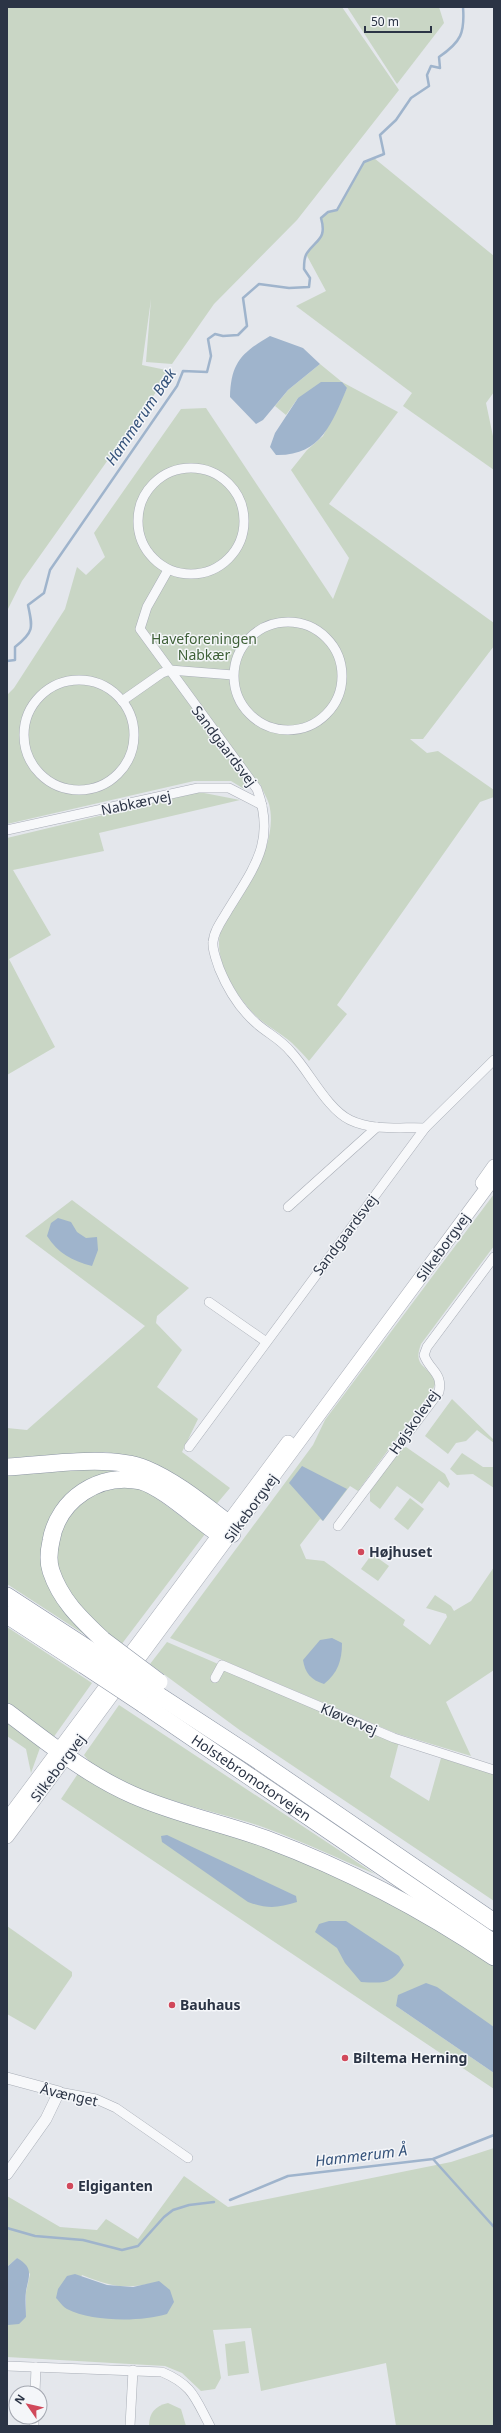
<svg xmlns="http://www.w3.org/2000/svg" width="501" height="2433" viewBox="0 0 501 2433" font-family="'Noto Sans',sans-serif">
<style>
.green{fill:#c9d6c5;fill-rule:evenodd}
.water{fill:#9fb4cc}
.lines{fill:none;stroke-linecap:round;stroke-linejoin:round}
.stream{stroke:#9fb4cc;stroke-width:2.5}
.minor-casing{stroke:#a9aeb7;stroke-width:10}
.tertiary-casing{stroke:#a9aeb7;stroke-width:12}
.secondary-casing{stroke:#a9aeb7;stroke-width:14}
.motorway-casing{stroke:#8b94a3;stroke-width:18}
.minor{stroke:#f7f8fa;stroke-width:9}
.tertiary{stroke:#f7f8fa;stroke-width:11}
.secondary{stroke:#fff;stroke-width:13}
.motorway{stroke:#fff;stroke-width:17}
.motorway-bridge-casing{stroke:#8b94a3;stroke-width:18;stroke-linecap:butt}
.motorway-bridge{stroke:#fff;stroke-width:17}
.poi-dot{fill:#d1495b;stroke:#f4f6f9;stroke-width:1.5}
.labels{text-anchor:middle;stroke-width:3;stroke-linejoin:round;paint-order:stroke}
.park-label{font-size:14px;fill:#3f6138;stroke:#f4f6f9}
.street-label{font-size:14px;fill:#2b3445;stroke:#f4f6f9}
.poi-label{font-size:14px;font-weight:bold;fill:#2b3445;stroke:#f4f6f9;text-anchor:start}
.water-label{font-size:15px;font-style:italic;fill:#34527a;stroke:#f4f6f9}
</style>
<rect width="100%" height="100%" fill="#e4e7ec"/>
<g class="green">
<polygon points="7,7 342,7 399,90 297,220 214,304 172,364 146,362 151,299 142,365 171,371 22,581 7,611"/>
<polygon points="347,7 439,7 444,23 397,84"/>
<path d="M374,158L494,256V392L486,403L494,441V470L403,406L412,393L296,306L326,291L306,254C317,243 326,235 321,218L328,212L337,210L364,162Z"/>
<path d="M320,364L342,382L398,412L329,504L494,623V646L423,739H410L427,753L438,751L494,790V797L480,802L337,1005L347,1014L309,1061C304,1055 298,1049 292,1043C281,1033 266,1026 255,1015C235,994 212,959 221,930C241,895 280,846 269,804C267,798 263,791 260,784L244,789L231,781H194L7,824V695L14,688L65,609L77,567L86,575L105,557L94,533L181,409L206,408L333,599L349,558L291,470L307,450L323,436L347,388L298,398L286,415L275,406L288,390Z"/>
<polygon points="199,792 240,800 99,833 104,851 13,870 51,935 9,959 55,1047 7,1075 7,838"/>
<path d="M494,1194V1246L421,1344C412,1368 429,1365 436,1382L433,1389L358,1491L350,1486L323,1521L320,1519L300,1545L306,1559L324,1561L405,1620L403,1625L430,1645L447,1617L446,1614L426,1608L435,1595L451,1606L454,1611L471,1601L494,1567V1670L446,1702L471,1756L395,1733L170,1638L313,1445L325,1420Z"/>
<polygon points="72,1200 189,1288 157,1316 156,1323 182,1350 157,1387 198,1419 182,1452 230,1488 214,1507 138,1458 106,1452 7,1458 7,1428 27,1430 145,1326 25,1236"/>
<polygon points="452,1399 494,1440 494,1443 477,1430 466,1441 456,1443 448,1454 425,1436"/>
<polygon points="406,1447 445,1474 450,1484 448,1488 439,1481 422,1504 397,1486 380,1509 370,1501 370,1491 401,1449"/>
<polygon points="462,1453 483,1467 494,1467 494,1488 473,1474 457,1475 450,1469"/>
<polygon points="106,1467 135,1473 89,1481 44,1548 93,1640 7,1584 7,1473"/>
<path d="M123,1487L144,1489L205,1534L121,1645C93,1623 54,1589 57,1550C57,1543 61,1534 64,1527C72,1500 97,1491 123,1487Z"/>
<polygon points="410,1498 424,1509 408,1530 394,1519"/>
<polygon points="372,1554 389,1566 378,1581 361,1569"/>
<polygon points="7,1627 92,1683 53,1738 7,1704"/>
<polygon points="167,1642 399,1742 390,1777 429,1801 441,1758 494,1774 494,1901 241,1731 150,1664"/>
<path d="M119,1705L375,1874C339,1859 304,1842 268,1829C222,1811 112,1793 84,1755Z"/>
<polygon points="7,1718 41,1745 31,1773 26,1749 7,1736"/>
<path d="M79,1772C178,1811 280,1847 376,1894C417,1914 456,1941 494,1966V2027L489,2024L396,2006L494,2073V2089L61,1799Z"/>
<polygon points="7,1926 72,1972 72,1976 35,2030 7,2014"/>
<path d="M494,2148V2426H396L386,2363L261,2391L251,2328L213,2330L221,2378L215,2389L201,2391L182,2373L165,2366L7,2357V2325L26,2317V2292L30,2274L17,2258L7,2267V2196L60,2227L97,2230L106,2219L138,2239L184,2176L228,2207L451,2162ZM82,2275C114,2288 126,2289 159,2282L67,2309Z"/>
<polygon points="245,2341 249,2373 228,2376 225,2344"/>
<path d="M168,2403L181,2409L186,2426H149C149,2413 155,2406 168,2403Z"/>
</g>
<g class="water">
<path d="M270,336L303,348L320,364L288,390L263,420L256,424L230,397C231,363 241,353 270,336Z"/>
<path d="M321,382H342L347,388C332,423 321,456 276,455L270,447L275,433L298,398Z"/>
<path d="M58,1218L71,1222L77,1232L86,1238L97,1237L98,1250L92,1266C72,1261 58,1253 47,1236L51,1223Z"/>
<polygon points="302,1466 347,1489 323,1521 289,1483"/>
<path d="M332,1638L342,1643C342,1660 338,1673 324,1684C311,1680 305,1673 303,1660L320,1640Z"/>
<path d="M167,1835L296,1896L297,1902C278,1908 267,1909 248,1902L162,1842L161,1836Z"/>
<path d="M329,1921H346L399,1956L404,1965C391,1985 383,1983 361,1982L345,1963L337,1948L315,1932L319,1924Z"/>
<polygon points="426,1983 437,1987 494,2027 494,2073 396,2006 398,1995"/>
<path d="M17,2258C34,2268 29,2275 26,2291C25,2299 26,2309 26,2317L19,2324L8,2325L7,2267Z"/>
<path d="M75,2274L107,2285L133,2287L159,2281L170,2290L174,2302L167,2314C141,2322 92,2322 67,2309C63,2307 60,2302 56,2298L58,2289L67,2276Z"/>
</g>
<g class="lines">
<g class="stream">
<path d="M7,661L15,660V647C34,632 33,628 28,605L44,593L50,570L177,386L183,371L207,372L211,356L208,339L215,334L223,336L238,335L247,326L243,298L259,284L289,288L309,287L310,278L304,269C304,264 304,257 307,253C317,239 327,239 321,218L328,212L337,210L364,162L384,154L380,135L396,120L411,98L429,86L427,75L431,66L440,68L439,57C461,42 465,33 463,7"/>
<polyline points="433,2159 494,2227"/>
<polyline points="230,2200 288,2176 433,2159 494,2135"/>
<polyline points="7,2228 35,2236 83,2240 122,2250 138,2246 164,2217 173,2210 189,2205 214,2202"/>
</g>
<g class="minor-casing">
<g id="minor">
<circle cx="191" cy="521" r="53"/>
<path d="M168,570L147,607L140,629L257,789C276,841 255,866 228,910C223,919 214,930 213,942C212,950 217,961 219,968C228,990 239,1008 256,1023C267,1033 282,1040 291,1052C309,1071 327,1109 350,1120C373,1131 401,1127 425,1128"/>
<circle cx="288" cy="676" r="54"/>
<circle cx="79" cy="735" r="55"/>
<polyline points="122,701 162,673 170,670 233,675"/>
<polyline points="7,830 198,788 229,788 262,805"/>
<polyline points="288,1207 377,1127"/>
<polyline points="209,1302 265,1341"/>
<polyline points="189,1447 425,1128 494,1060"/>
<path d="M338,1526L439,1392C443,1373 430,1371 424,1355L427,1347L494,1257"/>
<polyline points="215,1678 222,1665 394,1738 494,1770"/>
<polyline points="59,2092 96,2099 116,2108 188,2158"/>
<path d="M7,2366L162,2372C193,2385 195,2398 210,2426"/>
<polyline points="35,2393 36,2367"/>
<polyline points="34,2426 34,2417"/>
<polyline points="130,2426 133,2370"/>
</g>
</g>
<g class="tertiary-casing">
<polyline id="tertiary" points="7,2078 59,2092 46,2119 7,2174"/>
</g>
<g class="secondary-casing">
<g id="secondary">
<polyline points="482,1183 494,1166"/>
<polyline points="7,1819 288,1442"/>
<polyline points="7,1837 494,1178"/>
</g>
</g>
<g class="motorway-casing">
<g id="motorway">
<path d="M7,1467C46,1465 111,1454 146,1469C175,1481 203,1504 228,1523L232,1534H219C199,1521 163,1487 141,1481C100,1472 58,1499 51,1541C49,1550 48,1562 51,1571C61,1601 81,1619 103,1640"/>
<polyline points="7,1596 93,1652"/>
<polyline points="7,1615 84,1665"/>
<polyline points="152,1691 256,1759 494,1922"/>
<path id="s1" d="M143,1704L494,1943"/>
<path d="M7,1712C47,1742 87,1775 133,1795C176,1814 222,1823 266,1839C346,1869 423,1909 494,1957"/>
</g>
</g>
<use href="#minor" class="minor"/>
<use href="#tertiary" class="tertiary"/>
<use href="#secondary" class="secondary"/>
<use href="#motorway" class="motorway"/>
<g class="motorway-bridge-casing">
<g id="motorway-bridge">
<polyline points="103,1640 159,1682"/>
<polyline points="93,1652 152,1691"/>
<polyline points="84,1665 143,1704"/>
</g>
</g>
<use href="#motorway-bridge" class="motorway-bridge"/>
</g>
<g class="poi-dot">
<circle cx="361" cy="1552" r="4"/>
<circle cx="172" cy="2005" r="4"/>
<circle cx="345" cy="2058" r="4"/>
<circle cx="70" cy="2186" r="4"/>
</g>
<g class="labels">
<g class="park-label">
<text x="204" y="644">Haveforeningen<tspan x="204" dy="16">Nabkær</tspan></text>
</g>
<g class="street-label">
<text transform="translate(224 746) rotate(53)" y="5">Sandgaardsvej</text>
<text transform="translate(136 803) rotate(-12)" y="5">Nabkærvej</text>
<text transform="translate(345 1235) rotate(-53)" y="5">Sandgaardsvej</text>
<text transform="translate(443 1247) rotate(-54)" y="5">Silkeborgvej</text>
<text transform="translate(414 1422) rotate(-55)" y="5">Højskolevej</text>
<text transform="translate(251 1508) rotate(-54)" y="5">Silkeborgvej</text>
<text transform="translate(349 1719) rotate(23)" y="5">Kløvervej</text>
<text transform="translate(58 1768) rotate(-53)" y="5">Silkeborgvej</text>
<text dy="5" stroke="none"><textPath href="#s1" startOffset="131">Holstebromotorvejen</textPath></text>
<text transform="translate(69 2095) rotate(13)" y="5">Åvænget</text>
</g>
<g class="poi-label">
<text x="369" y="1557">Højhuset</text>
<text x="180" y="2010">Bauhaus</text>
<text x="353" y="2063">Biltema Herning</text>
<text x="78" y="2191">Elgiganten</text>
</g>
<g class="water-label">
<text transform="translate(141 417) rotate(-56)" y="5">Hammerum Bæk</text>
<text transform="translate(361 2156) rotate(-7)" y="5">Hammerum Å</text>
</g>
</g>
<rect width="501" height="2433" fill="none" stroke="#2b3445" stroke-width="16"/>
<g transform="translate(28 2405) rotate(304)"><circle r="19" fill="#f4f6f9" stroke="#a4a8b1"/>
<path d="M0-3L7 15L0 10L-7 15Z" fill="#d1495b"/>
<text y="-6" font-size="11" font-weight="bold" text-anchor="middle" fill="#2b3445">N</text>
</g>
<path d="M365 26v6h66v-6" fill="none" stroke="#2b3445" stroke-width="2"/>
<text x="371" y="26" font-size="12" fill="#2b3445" stroke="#f4f6f9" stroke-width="3" paint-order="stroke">50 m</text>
</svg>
